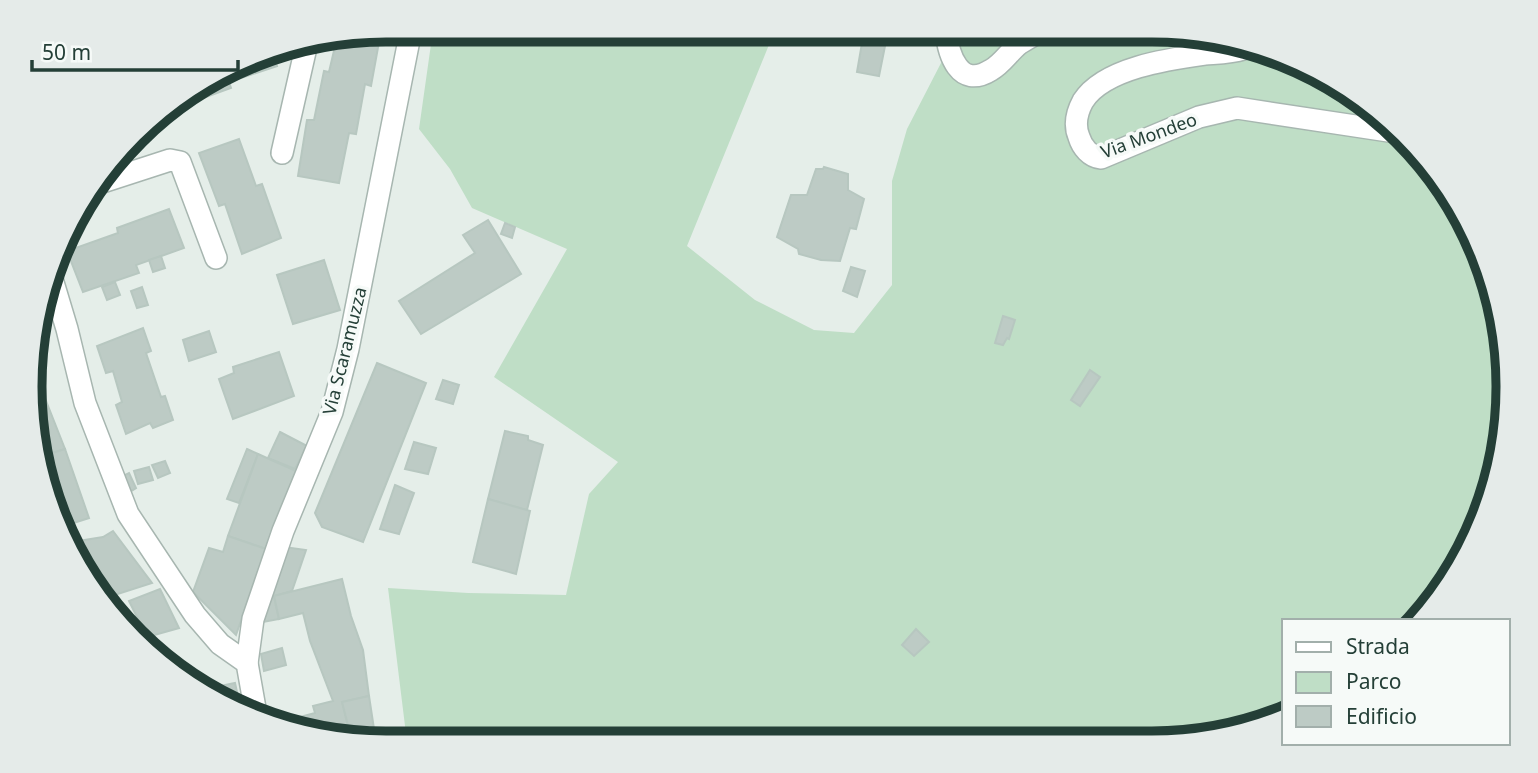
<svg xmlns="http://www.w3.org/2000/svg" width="1538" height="773" viewBox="0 0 1538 773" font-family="'Noto Sans',sans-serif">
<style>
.green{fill:#bfdec6}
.building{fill:#bdcbc5;stroke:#b7c7c0;stroke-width:2}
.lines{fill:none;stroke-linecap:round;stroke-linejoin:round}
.street-casing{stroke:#a7b6b0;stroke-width:24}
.street{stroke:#fff;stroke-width:21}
.labels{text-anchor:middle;stroke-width:7;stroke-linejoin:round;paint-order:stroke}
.street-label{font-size:18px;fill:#243f37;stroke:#f6faf8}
.rim{fill:none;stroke:#243f37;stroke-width:9}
</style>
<rect width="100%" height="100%" fill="#e5eee9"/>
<polygon class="green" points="433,30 775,30 687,246 755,300 814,330 854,333 892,285 892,181 907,129 958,30 1174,30 1309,66 1419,151 1489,271 1508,409 1472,544 1420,621 1284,621 1284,715 1267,724 1198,740 407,742 388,588 468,593 566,595 589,494 618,462 494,377 567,249 472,208 450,169 419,129"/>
<g class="building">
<polygon points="381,31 371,86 365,84 356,134 349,133 339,183 298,176 307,120 314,120 324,71 329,72 337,38"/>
<polygon points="862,43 885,46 879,76 857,72"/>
<polygon points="271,49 277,66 229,82 231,88 176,108 174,101"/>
<polygon points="239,139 256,186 262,184 281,238 242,254 225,204 219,206 199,153"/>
<polygon points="824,167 848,174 848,190 864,199 856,229 850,228 840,261 821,260 799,254 798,249 777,237 791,195 807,195 816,169 823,169"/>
<polygon points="169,209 184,248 136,265 139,273 83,292 67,251 118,233 117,228"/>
<polygon points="488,220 521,274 421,334 399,301 475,253 463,235"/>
<polygon points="505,223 515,227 512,238 501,234"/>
<polygon points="161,256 165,268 153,272 149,260"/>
<polygon points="324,260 340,310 293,324 277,275"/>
<polygon points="851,267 865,271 857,297 843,291"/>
<polygon points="115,282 120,295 107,300 102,287"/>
<polygon points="142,287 148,305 137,308 131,291"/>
<polygon points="1003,316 1015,320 1009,339 1007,338 1003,345 995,343"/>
<polygon points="143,328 151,351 146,353 161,397 165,396 173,420 153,428 150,423 126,434 116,405 122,402 113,371 106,373 97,346"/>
<polygon points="209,331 216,352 189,361 183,340"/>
<polygon points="279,352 294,396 233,419 219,379 234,373 233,367"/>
<polygon points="377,363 426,383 363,542 322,527 315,513"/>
<polygon points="1090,370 1100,377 1080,406 1071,400"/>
<polygon points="35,372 37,372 39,383 65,449 40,457 33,433"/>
<polygon points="443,380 459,385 453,404 436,399"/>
<polygon points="505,431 528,436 528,440 543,445 527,510 488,499"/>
<polygon points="280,432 307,446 295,469 268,458"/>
<polygon points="414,442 436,448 428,474 405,469"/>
<polygon points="65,449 89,518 61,527 40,457"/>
<polygon points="247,449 258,454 239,503 227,499"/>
<polygon points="258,454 296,471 266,549 228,536"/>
<polygon points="165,461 170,473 158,478 152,465"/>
<polygon points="149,467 153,480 138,484 134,471"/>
<polygon points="129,473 136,488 128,493 119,478"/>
<polygon points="395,485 414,493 399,534 380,529"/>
<polygon points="488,499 530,511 516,574 473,562"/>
<polygon points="113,531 152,583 105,598 66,543 103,537"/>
<polygon points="228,536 266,549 236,635 193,592 209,548 223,552"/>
<polygon points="284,547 306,550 292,591 274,596 279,619 263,622"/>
<polygon points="342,579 351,616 363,650 369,696 342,702 351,737 347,738 285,721 315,713 313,706 333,701 310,641 303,613 279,619 274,596"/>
<polygon points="160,589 179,628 147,637 129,601"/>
<polygon points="916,629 929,642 914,656 902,645"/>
<polygon points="282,648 286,665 264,671 261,654"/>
<polygon points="235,683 241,710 229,707 207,691 206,689"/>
<polygon points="369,696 376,742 364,743 347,738 351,737 342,702"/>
</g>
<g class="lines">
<g class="street-casing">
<g id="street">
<path d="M946,30C948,54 959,90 991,70C1002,64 1009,52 1019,44C1026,39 1035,35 1042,30"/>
<path d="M1243,49C1231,53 1218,53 1205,54C1169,59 1104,68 1083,101C1077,112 1074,125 1079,137C1082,147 1090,157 1101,158L1199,117L1237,108L1395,132"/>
<polyline points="282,153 307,43"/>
<polyline points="93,185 170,160 180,162 216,258"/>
<polyline points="52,279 67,329 85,403 128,514 195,615 220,644 247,663 256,714"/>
<polyline points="247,663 253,619 267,578 283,531 332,412 348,349 411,30"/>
</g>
</g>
<use href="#street" class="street"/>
</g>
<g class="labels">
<g class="street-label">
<text transform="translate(1149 136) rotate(-20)" y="6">Via Mondeo</text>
<text transform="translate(345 351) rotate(-76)" y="6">Via Scaramuzza</text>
</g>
</g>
<path d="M0 0H1538V773H0ZM386 42H1152A344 344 0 0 1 1496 386V387A344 344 0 0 1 1152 731H386A344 344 0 0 1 42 387V386A344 344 0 0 1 386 42Z" fill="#e5ebe9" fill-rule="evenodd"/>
<path class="rim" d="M386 42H1152A344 344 0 0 1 1496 386V387A344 344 0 0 1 1152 731H386A344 344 0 0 1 42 387V386A344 344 0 0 1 386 42Z"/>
<rect x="1282" y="619" width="228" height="126" fill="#f6faf8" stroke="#a2afab" stroke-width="2"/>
<rect x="1296" y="642" width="35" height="10" fill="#ffffff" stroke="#a2afab" stroke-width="2"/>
<text x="1346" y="654" font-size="21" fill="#243f37">Strada</text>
<rect x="1296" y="672" width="35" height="21" fill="#bfdec6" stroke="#a2afab" stroke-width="2"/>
<text x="1346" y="689" font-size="21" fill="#243f37">Parco</text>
<rect x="1296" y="706" width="35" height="21" fill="#bdcbc5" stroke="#a2afab" stroke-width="2"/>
<text x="1346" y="724" font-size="21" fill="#243f37">Edificio</text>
<path d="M32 60v10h206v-10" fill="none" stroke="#243f37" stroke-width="3.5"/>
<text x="42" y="60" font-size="21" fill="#243f37" stroke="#f6faf8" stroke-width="5" paint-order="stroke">50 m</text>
</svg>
